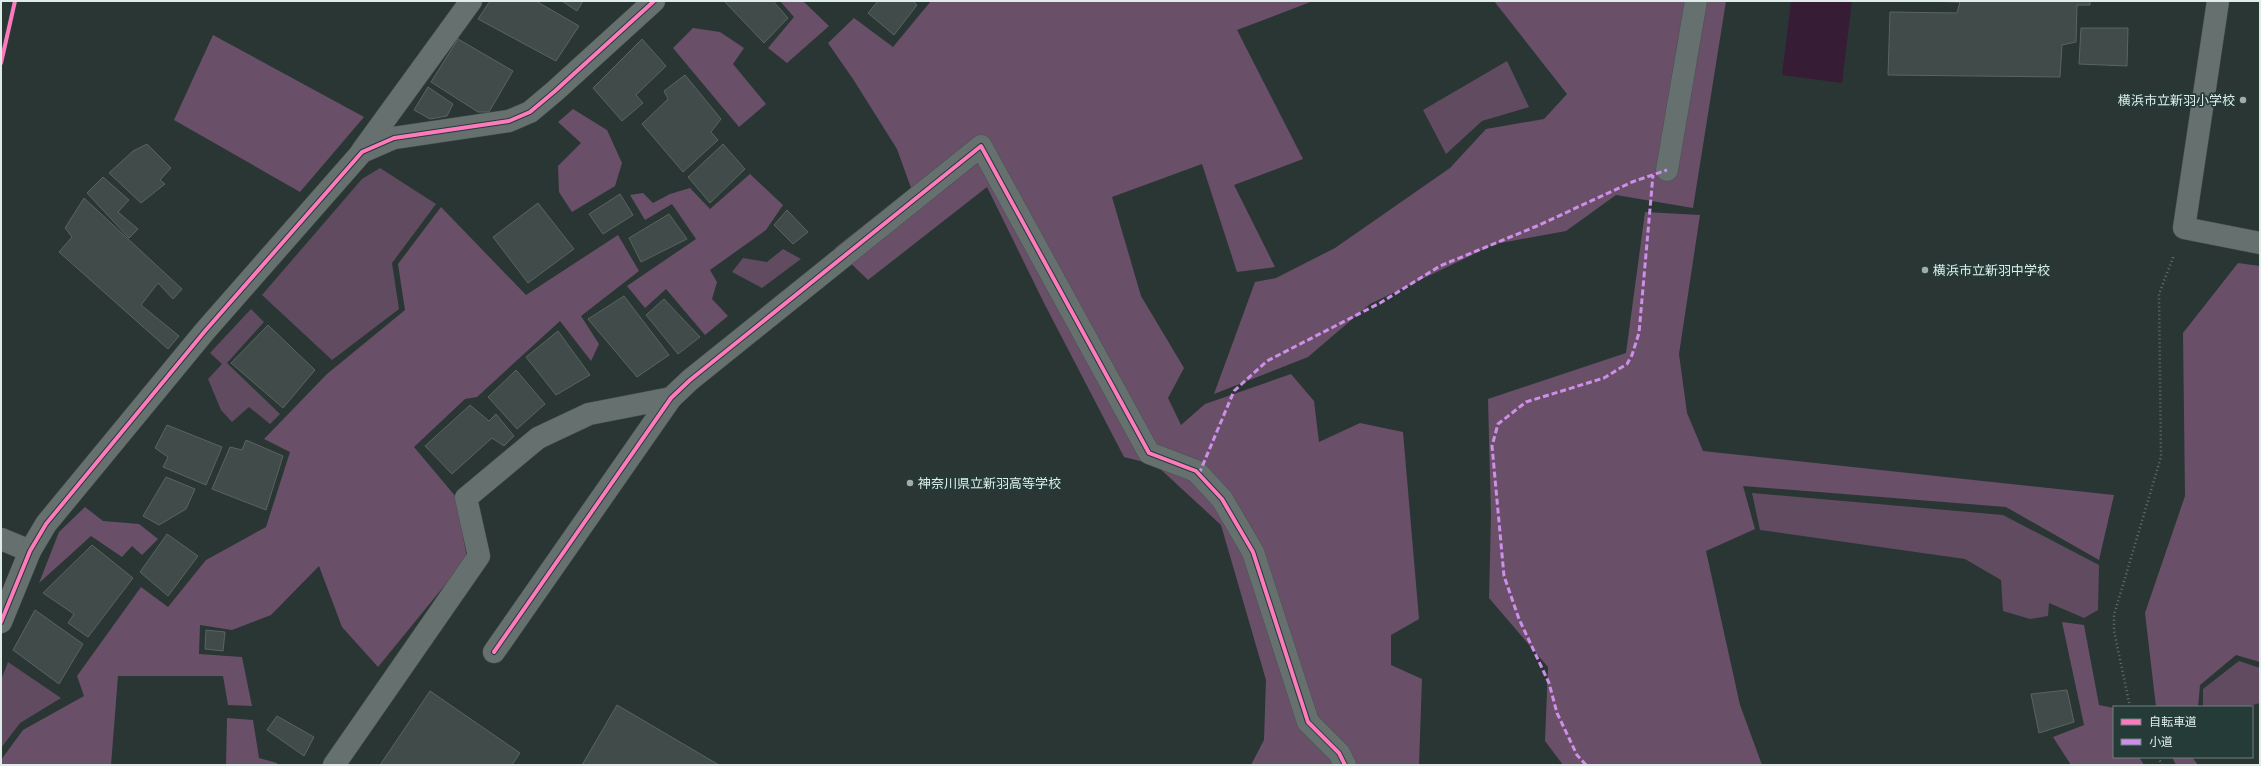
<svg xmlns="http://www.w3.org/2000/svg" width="2261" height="766" viewBox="0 0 2261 766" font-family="Karla,'Noto Sans JP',sans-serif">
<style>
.green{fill:#614b60}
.forest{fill:#6a4f69}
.water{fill:#361d35}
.building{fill:#414b49;stroke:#5a6462}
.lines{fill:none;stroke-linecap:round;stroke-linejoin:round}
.minor-casing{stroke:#485350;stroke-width:23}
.path{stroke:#67716f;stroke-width:2.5;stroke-dasharray:1 3;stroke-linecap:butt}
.minor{stroke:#66706e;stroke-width:22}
.quiet{stroke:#ce8fe9;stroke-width:3;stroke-dasharray:6 3;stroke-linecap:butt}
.cycleway-casing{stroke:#253b37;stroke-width:6}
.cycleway{stroke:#fd7abc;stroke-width:4}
.poi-dot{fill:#a0adaa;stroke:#253b37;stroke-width:1.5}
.labels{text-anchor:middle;stroke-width:3.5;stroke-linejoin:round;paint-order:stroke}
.poi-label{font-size:13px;fill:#dfedea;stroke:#253b37;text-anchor:start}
</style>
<rect width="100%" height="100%" fill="#2a3634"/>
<g class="green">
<polygon points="1507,61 1529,107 1482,121 1446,154 1423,110"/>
<polygon points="380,168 436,204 392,263 399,309 332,360 262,295 362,179"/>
<polygon points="783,249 801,259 762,288 732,272 743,258 767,262"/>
<polygon points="251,309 264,322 227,363 280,414 270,424 249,407 232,422 221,410 208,379 222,364 210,353"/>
<polygon points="1752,493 2003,515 2099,565 2098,610 2084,618 2049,603 2048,616 2030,619 2003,611 2001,580 1965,559 1760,530"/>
<polygon points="2239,661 2260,668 2260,703 2246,707 2203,707 2203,689"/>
<polygon points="8,662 61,698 20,723 1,748 1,680"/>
</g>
<g class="forest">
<polygon points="780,1 803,1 829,26 787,63 768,48 794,17"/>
<polygon points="931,1 1313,1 1237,30 1303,159 1234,185 1275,267 1237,272 1202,164 1112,197 1141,296 1184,368 1168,398 1181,425 1205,404 1291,374 1314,401 1319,442 1360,423 1403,432 1419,619 1391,635 1391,665 1422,679 1419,765 1251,765 1264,740 1266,680 1221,525 1156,465 1124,457 1044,303 987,187 868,280 835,248 911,188 897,149 853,79 828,43 854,18 893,47"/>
<polygon points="1494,1 1726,1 1693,208 1616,195 1566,231 1495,244 1370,304 1308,357 1214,394 1255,282 1276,278 1335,248 1450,168 1486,129 1544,119 1567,94"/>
<polygon points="693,28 720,32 744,48 733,64 766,104 739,127 673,48"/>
<polygon points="213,35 364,117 300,192 174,120"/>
<polygon points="573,109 607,130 622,163 615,186 572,212 559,192 558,166 581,143 558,122"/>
<polygon points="750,174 783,205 766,230 710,270 717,282 712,299 728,316 705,335 666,289 645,308 627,286 696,239 672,204 645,220 630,195 643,193 653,203 670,194 690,188 710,209"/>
<polygon points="441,207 526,295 618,235 639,271 581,316 599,344 591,361 560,321 477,397 465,399 414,447 456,497 467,558 378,667 342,627 319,566 271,615 232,630 200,625 199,654 242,657 252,706 228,705 223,676 118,676 111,765 1,765 1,760 23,730 84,696 77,676 141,587 168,607 206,560 266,527 290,452 264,439 327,374 405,310 398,264"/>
<polygon points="1645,212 1700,215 1679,354 1687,413 1703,451 2114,495 2099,560 2006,507 1743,486 1755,529 1706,551 1740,705 1762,765 1563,765 1545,741 1548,667 1489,598 1491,515 1488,399 1626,353"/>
<polygon points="2238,263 2260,266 2260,662 2236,655 2200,685 2198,707 2156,707 2145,613 2185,496 2183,333"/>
<polygon points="85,507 103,521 139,524 158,539 142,555 132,546 122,557 91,536 39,583 59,532"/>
<polygon points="2062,622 2084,625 2099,705 2114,708 2114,757 2139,757 2144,765 2071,765 2053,737 2084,725"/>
<polygon points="227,718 253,720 259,758 277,763 277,765 226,765"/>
<polygon points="2172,757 2192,757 2198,765 2176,765"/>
</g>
<polygon class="water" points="1791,1 1852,1 1842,83 1782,75"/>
<g class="building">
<polygon points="490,1 536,1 579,26 556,61 478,19"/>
<polygon points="562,1 583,1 577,11"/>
<polygon points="724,1 773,1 788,18 764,43"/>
<polygon points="878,1 913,1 917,5 894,35 868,13"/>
<polygon points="1925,1 2090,1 2090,5 2077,5 2076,42 2062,45 2060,77 1888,75 1890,12 1957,13 1960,2"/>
<polygon points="2081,28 2128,28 2127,66 2079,64"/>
<polygon points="458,39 513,71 489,112 478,112 431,82"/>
<polygon points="642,39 666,66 636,95 643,103 622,121 593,88"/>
<polygon points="685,75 721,119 711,132 718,140 683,172 642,124 668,99 664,91"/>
<polygon points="428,87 453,104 447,116 430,119 414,110"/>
<polygon points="147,144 171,168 160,180 165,184 141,203 109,173 133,151"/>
<polygon points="723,144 745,169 710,203 688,177"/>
<polygon points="103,177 129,200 118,212 138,229 129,238 87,193"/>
<polygon points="620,194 633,215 603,234 589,214"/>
<polygon points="84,198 182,289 173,299 158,283 141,305 179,336 168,349 59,252 72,237 65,228"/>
<polygon points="538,203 574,249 528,283 493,237"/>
<polygon points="787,210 808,232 793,244 774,225"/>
<polygon points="669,214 687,239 641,262 629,238"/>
<polygon points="624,296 669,355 637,377 588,319"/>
<polygon points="664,299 700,337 678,354 646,315"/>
<polygon points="268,325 315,370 283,408 231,363"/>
<polygon points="558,331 590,375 556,395 526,357"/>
<polygon points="516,370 545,404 517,429 488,397"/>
<polygon points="470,405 489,421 496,414 514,436 504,446 492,438 452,474 425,446"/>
<polygon points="167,425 222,447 206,485 163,467 168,457 155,448"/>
<polygon points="246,440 283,456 266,510 212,489 230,447 242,450"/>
<polygon points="166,477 195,489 186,509 159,525 143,516"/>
<polygon points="167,534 198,556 168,596 140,572"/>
<polygon points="92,545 133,578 88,637 68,623 74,614 43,593"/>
<polygon points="35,610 83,644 59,684 13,650"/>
<polygon points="206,630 225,632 223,651 205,649"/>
<polygon points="2067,690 2074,722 2039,733 2031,694"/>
<polygon points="430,691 520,753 512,765 380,765"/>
<polygon points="617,705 719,765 582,765"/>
<polygon points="277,716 314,737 304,756 267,730"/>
</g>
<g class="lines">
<g class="minor-casing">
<g id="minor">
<polyline points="2218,1 2184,228 2260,243"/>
<polyline points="362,151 471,1"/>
<polyline points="1667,170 1696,1"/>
<polyline points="1,539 30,551"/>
<polyline points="1,622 30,551 46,524 205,331 362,152 394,138 509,121 530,112 555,91 654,1"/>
<polyline points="494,652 671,398 690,380 981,146 1149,453 1196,471 1222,499 1253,552 1308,722 1339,753 1345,765"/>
<polyline points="334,765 479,556 466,498 538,438 589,414 671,398"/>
</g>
</g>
<g class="path">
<polyline points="2130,707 2114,631 2114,615 2161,457 2159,294 2174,255"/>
<polyline points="2158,757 2162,765"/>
</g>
<use href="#minor" class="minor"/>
<g class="quiet">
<polyline points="1199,474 1234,391 1267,361 1380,303 1440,266 1537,226 1632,182 1667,170"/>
<polyline points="1586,765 1577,755 1557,713 1549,683 1519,619 1504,576 1492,446 1498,424 1526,402 1604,378 1627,364 1632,355 1639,333 1653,175"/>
</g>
<g class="cycleway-casing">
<g id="cycleway">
<polyline points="1,63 15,1"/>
<polyline points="1,622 30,551 46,524 205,331 362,152 394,138 509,121 530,112 555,91 654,1"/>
<polyline points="494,652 671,398 690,380 981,146 1149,453 1196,471 1222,499 1253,552 1308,722 1339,753 1345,765"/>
</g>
</g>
<use href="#cycleway" class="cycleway"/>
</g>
<g class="poi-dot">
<circle cx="2243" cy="100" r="4"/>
<circle cx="1925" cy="270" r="4"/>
<circle cx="910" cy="483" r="4"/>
</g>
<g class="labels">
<g class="poi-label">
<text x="2235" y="105" text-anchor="end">横浜市立新羽小学校</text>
<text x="1933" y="275">横浜市立新羽中学校</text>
<text x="918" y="488">神奈川県立新羽高等学校</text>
</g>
</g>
<rect width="2261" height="766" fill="none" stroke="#dfedea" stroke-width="4"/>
<rect x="2113" y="706" width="140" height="52" fill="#253b37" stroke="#6f827f"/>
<rect x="2121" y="719" width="20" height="6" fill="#fd7abc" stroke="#6f827f"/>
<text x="2149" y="726" font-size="12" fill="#dfedea">自転車道</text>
<rect x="2121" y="739" width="20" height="6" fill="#ce8fe9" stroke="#6f827f"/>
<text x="2149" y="746" font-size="12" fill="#dfedea">小道</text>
</svg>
